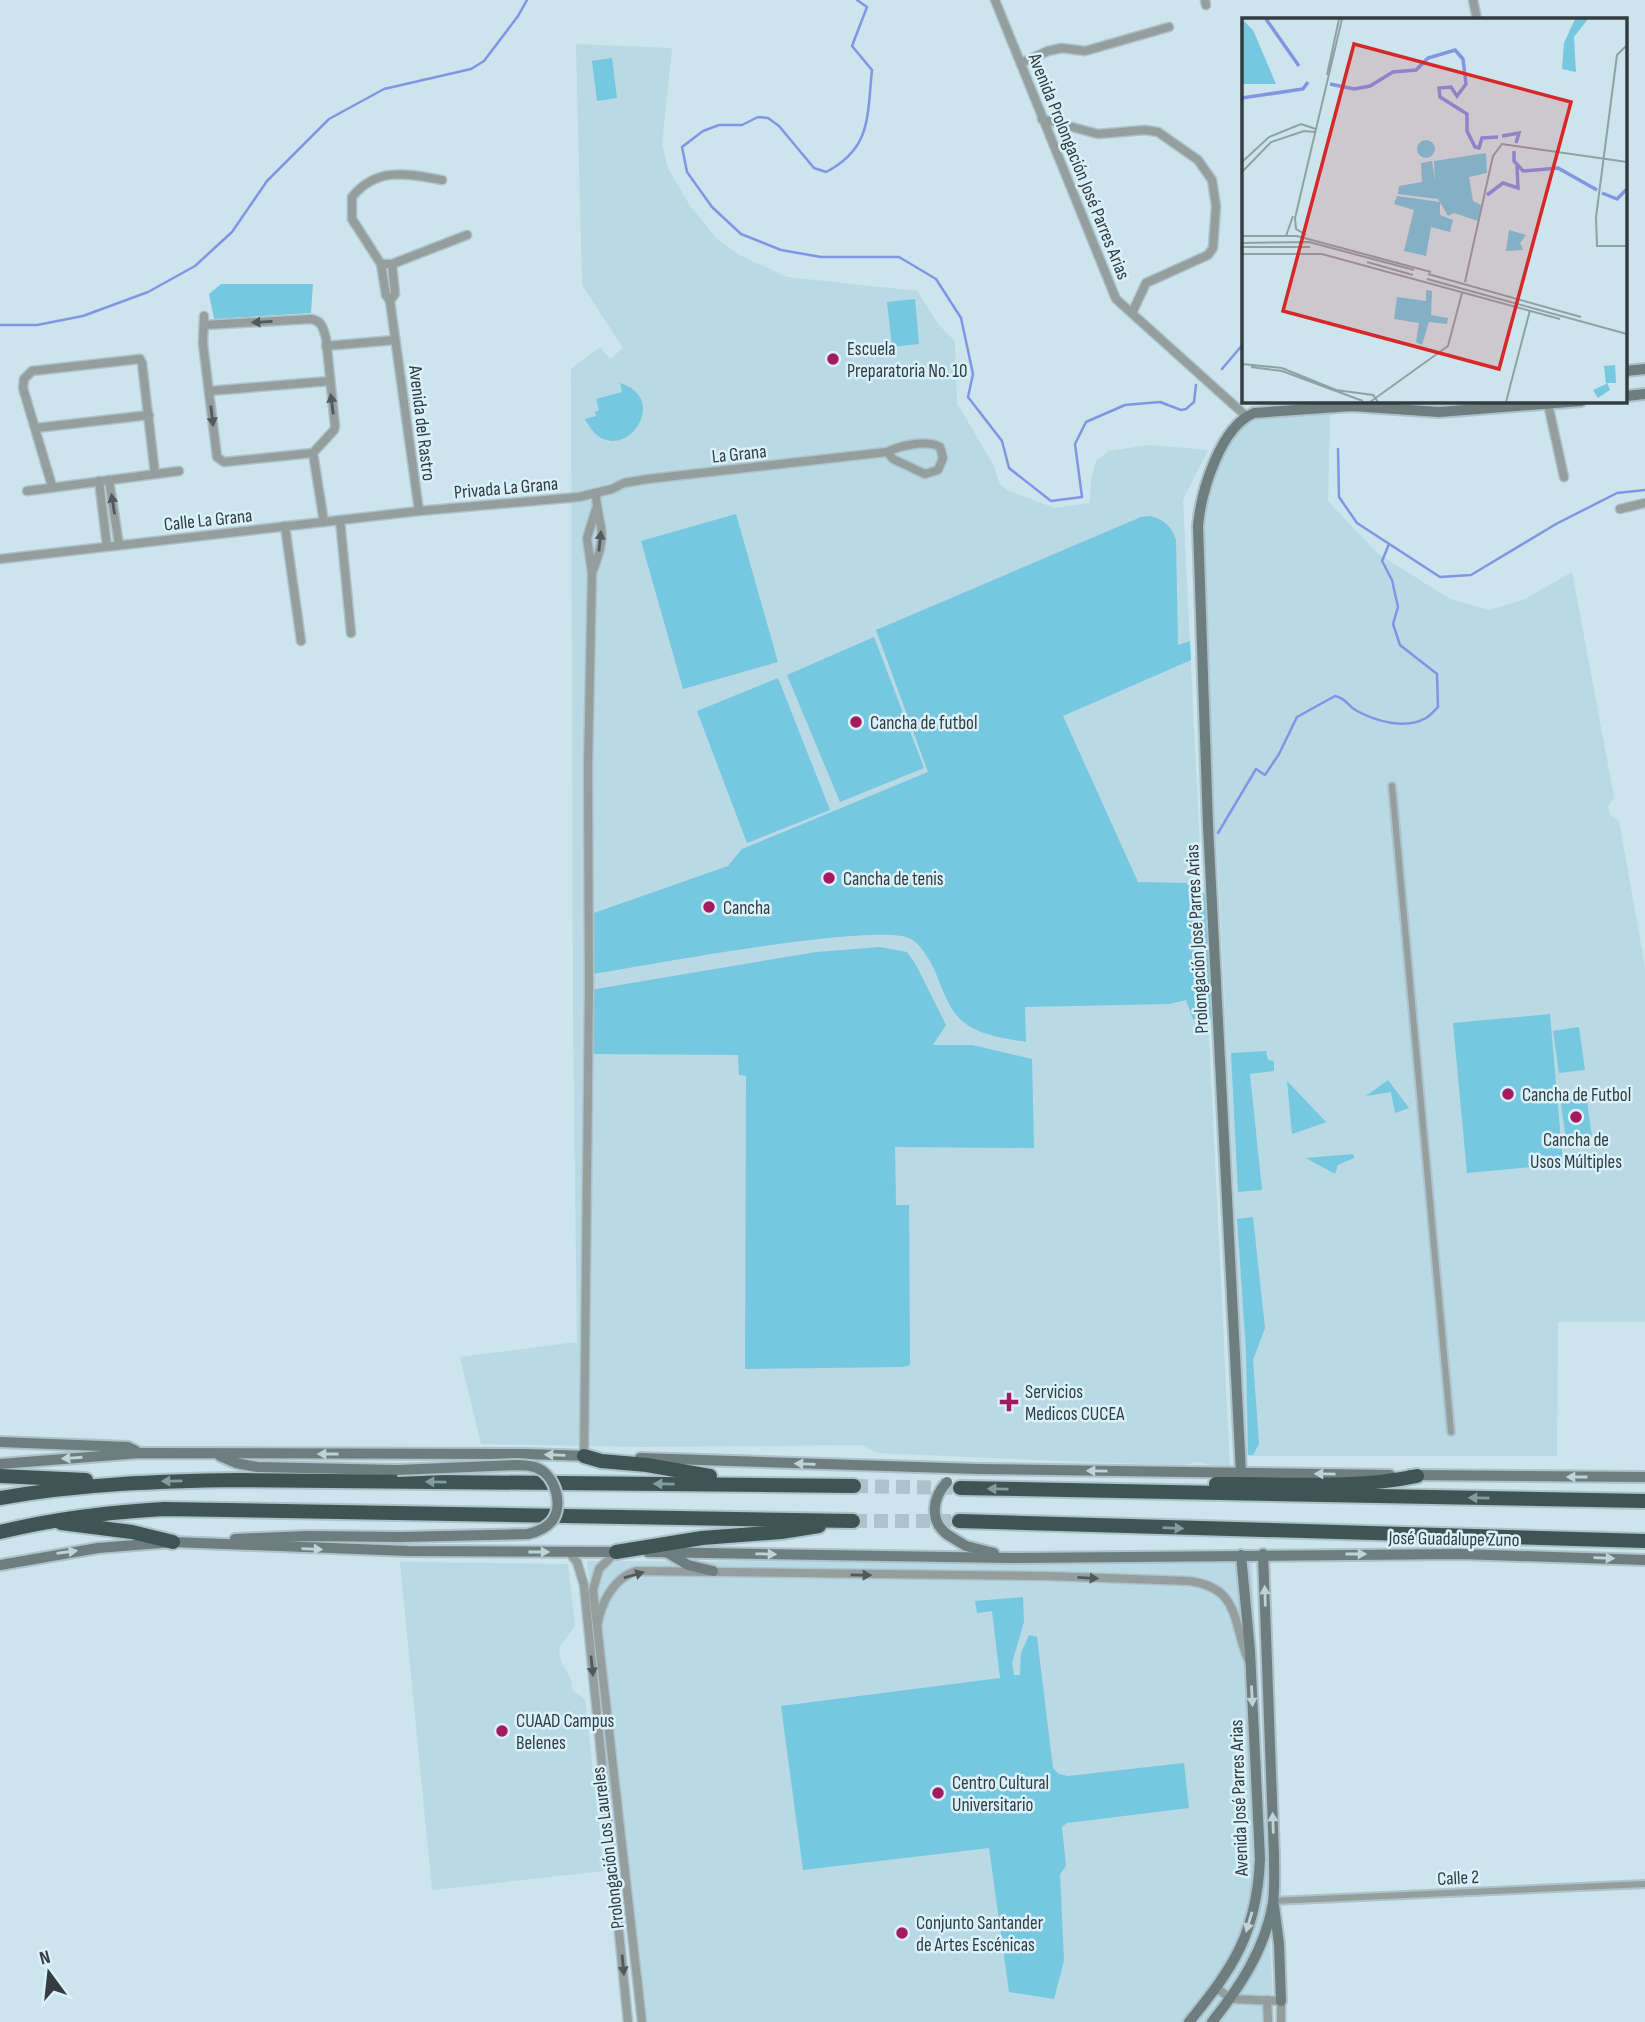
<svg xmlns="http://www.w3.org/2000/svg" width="1645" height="2022" viewBox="0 0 1645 2022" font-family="'Sofia Sans Condensed',sans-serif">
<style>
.built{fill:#b9d9e4}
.green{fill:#76c7e0}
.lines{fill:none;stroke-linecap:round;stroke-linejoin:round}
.stream{stroke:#8593e4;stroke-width:2.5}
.motorway-tunnel{stroke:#adc2ca;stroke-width:14;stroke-dasharray:14 7;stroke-linecap:butt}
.pedestrian-casing{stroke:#adc2ca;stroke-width:10}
.minor-casing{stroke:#adc2ca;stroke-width:11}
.secondary-casing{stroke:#adc2ca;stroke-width:14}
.motorway-casing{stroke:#adc2ca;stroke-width:18}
.pedestrian{stroke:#939e9d;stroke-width:6}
.minor{stroke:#939e9d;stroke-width:8}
.secondary{stroke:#6e7e7e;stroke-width:10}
.motorway{stroke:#3e5554;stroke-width:14}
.secondary-bridge-casing{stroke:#adc2ca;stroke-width:14;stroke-linecap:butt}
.secondary-bridge{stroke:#6e7e7e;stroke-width:10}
.oneway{fill:#50595c}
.oneway2{fill:#bed4db}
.oneway3{fill:#849b9f}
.poi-dot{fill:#a61a60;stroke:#d9f1fa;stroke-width:2.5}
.labels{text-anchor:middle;stroke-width:5;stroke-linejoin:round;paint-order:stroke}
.street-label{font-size:19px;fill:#333c40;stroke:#d9f1fa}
.poi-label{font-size:19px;fill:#333c40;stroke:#d9f1fa;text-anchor:start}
.inset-river{fill:none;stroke:#8593e4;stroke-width:3.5}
.inset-road{fill:none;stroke:#8fa1a7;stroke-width:2}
.view{fill:#d62828;fill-opacity:0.15;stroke:#d62828;stroke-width:3.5}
.inset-edge{fill:none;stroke:#333c40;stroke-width:3.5}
</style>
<rect width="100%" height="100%" fill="#cce4ec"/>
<g class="built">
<polygon points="576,44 672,48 662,144 668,168 690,206 717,239 739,255 787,277 917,291 939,325 955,341 957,403 994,466 999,483 1007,490 1055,508 1090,503 1091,479 1096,461 1109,451 1150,445 1208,450 1183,500 1230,1469 1198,1462 1182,1465 1086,1462 877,1453 862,1445 643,1447 481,1444 460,1357 577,1342 573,1020 571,369 600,347 610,359 623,348 582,285"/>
<polygon points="1330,414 1328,501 1377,553 1450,599 1489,610 1523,600 1572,572 1614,797 1608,807 1610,815 1619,821 1645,967 1645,1322 1558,1322 1557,1456 1247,1456 1218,868 1209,750 1201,527 1213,474 1241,423 1255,419"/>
<polygon points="587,1561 1252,1563 1274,2022 637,2022"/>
<polygon points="400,1562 568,1564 575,1626 559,1648 560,1656 561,1662 571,1679 572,1690 585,1699 604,1871 432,1890"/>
</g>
<g class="green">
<polygon points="612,58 617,98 597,101 592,61"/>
<polygon points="221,284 313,284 311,313 214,319 209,294"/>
<polygon points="915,299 919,344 892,347 887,302"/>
<path d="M620,383C677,401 614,478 585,419L596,416L595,412L599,410L596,399L622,392Z"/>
<polygon points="736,514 778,662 683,689 641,541"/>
<path d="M1150,516C1165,520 1171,526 1176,540L1178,645L1190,641L1191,660L1063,716L1138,882L1186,883L1194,891L1206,894L1212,1018L1193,1019L1186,1000L1169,1004L1025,1007L1026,1042C1002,1038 969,1034 954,1012C944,998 939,978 931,963C926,955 920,944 911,939C880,921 642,966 594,974L591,914L728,866L742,849L928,772L876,630L1141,517Z"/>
<polygon points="874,637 924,768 840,802 787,675"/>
<polygon points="778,678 830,810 747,843 697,711"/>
<polygon points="880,947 907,952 916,965 946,1025 933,1045 972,1045 1032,1059 1034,1148 895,1147 896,1205 909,1205 910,1365 903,1367 745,1369 746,1076 739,1075 738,1055 589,1054 590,990 816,952"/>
<polygon points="1550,1014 1563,1164 1467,1173 1453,1023"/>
<polygon points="1579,1027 1585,1070 1559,1073 1553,1031"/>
<polygon points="1266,1051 1268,1060 1274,1061 1274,1071 1250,1074 1262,1190 1238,1192 1231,1053"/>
<polygon points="1388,1080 1409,1108 1395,1113 1391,1092 1366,1096"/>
<polygon points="1287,1081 1326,1122 1327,1122 1292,1134"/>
<polygon points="1586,1094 1592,1137 1566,1140 1560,1097"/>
<polygon points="1353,1154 1354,1158 1338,1165 1335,1174 1306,1158"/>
<polygon points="1253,1217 1265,1328 1253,1360 1259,1444 1253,1455 1248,1455 1246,1350 1237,1219"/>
<polygon points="1023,1597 1024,1622 1012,1663 1014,1675 1020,1675 1021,1653 1029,1635 1037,1637 1053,1768 1059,1774 1068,1776 1184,1763 1189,1808 1067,1823 1062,1827 1066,1866 1060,1874 1064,1961 1054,1999 1009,1992 989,1848 803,1870 781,1706 1000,1678 992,1611 977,1613 975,1601"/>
</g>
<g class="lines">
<g class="stream">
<path d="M857,0L867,7L852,46L872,70C867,116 872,148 826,172L814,168L779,126L768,118L758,117L742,125H719L703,131L682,147L687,172L712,207L741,234L781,250L821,257H899L936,279L961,318L973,374L968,397L1002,441L1009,468L1051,501L1082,497L1075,444L1086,422L1125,405L1160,402L1181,410L1186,409L1194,402L1196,385"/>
<polyline points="0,325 37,325 83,316 148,292 195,266 232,232 267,181 329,119 384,89 471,69 484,61 518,16 527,0"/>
<polyline points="1222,369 1244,343"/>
<polyline points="1338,449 1339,497 1357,523 1440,577 1471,575 1556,524 1617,493 1645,490"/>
<path d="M1218,833L1256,769L1265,775L1279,754L1297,717L1335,696C1348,699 1347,706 1357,711C1376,721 1405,730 1426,718C1430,716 1434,711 1438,707L1437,674L1400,645L1393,624L1398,607L1392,580L1382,561L1389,544"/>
</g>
<g class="motorway-tunnel">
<polyline points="854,1486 960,1488"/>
<polyline points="853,1521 959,1521"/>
</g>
<g class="pedestrian-casing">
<g id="pedestrian">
<polyline points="1392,786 1451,1432"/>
<polyline points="1273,1901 1645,1884"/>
</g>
</g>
<g class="minor-casing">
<g id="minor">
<polyline points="995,0 1116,299 1246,416"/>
<polyline points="1205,0 1206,5"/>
<polyline points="1473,0 1477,19"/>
<polyline points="1021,63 1048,51 1062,48 1085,51 1169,27"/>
<polyline points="1042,119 1098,134 1145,130 1158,132 1198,160 1212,180 1216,206 1213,248 1208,255 1146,283 1132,313"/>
<path d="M442,180C408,174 377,166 352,197V219L381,264H392L467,235"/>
<polyline points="381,264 386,295 390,301 419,511"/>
<polyline points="390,301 395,294 392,264"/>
<polyline points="204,316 203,344 217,457 224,462 313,453"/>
<path d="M205,325L311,319C322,321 323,328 326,338L335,426L334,430L313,453"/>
<polyline points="326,346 395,340"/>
<polyline points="209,391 330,381"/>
<polyline points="1548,404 1564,477"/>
<polyline points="36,428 149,415"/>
<polyline points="313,453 324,522"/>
<polyline points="109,480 119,545"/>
<polyline points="99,481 107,546"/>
<polyline points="52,486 23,388 24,379 32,371 140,359 142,363 155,474"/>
<polyline points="27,491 179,471"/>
<polyline points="1620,509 1645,503"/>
<polyline points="340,520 351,633"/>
<polyline points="285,526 301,641"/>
<path d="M0,559L419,511L579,497L612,489L624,483L648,479L887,452C900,446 926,439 940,447L943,458L938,470L925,474L893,459L887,452"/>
<path d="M592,573C598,557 605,540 600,522C598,511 596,504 596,493"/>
<polyline points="584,1456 589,988 588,767 592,573 587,538 596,509"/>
<polyline points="616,1552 599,1569 593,1590 642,2022"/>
<polyline points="570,1553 577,1562 584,1585 628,2022"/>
<path d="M597,1626C601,1604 612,1579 636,1571L1046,1576L1188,1581C1240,1587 1232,1621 1248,1659"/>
<polyline points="1217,1988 1231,1999 1281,2001 1281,2022"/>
<polyline points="1267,2000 1268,2022"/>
</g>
</g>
<g class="secondary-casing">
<g id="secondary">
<polyline points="1626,371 1645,369"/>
<polyline points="1626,396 1645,394"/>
<polyline points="0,1442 128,1447 136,1451"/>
<polyline points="220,1456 236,1463 257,1467 397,1470"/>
<polyline points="640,1458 979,1469 1390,1475"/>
<polyline points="0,1464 140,1453 525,1454 589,1456"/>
<path d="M1241,1473L1208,826L1198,526C1201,492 1220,427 1254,413L1352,406L1439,412L1581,401"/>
<polyline points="1410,1475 1645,1477"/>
<polyline points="948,1535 966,1546 994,1553"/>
<polyline points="235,1539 307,1536 401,1537"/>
<polyline points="648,1552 1010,1558 1460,1554 1645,1560"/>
<polyline points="668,1553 688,1565 713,1571"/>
<polyline points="0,1565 98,1548 173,1542 408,1551 622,1552"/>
<polyline points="1274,1906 1279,1944 1281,2001"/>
<path d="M1189,2022C1234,1967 1257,1932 1260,1859L1250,1651L1241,1555"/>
<path d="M1212,2022C1240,1987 1265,1949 1273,1903C1275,1887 1274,1871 1274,1855L1263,1554"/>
</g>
</g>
<g class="motorway-casing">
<g id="motorway">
<polyline points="584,1456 601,1461 647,1465 710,1476"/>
<polyline points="0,1476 86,1480"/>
<path d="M1216,1484C1284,1483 1350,1490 1417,1476"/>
<polyline points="960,1488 1645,1501"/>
<path d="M0,1498C80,1484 159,1481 240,1480L854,1486"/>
<polyline points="959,1521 1645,1541"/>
<polyline points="61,1523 132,1532 173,1542"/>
<path d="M0,1532C54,1519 108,1512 164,1509L853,1521"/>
<polyline points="616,1552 702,1538 781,1532 819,1526"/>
</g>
</g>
<use href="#pedestrian" class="pedestrian"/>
<use href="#minor" class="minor"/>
<use href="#secondary" class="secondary"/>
<use href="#motorway" class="motorway"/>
<g class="secondary-bridge-casing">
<g id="secondary-bridge">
<path d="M397,1470L515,1465C522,1465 531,1465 537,1468C555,1475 564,1505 552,1521C546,1528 537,1532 528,1534L401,1537"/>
<path d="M947,1482C932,1498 929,1521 948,1535"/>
</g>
</g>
<use href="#secondary-bridge" class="secondary-bridge"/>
</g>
<defs><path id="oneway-solid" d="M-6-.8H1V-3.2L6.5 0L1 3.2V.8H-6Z" transform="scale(1.75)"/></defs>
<g class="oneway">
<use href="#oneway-solid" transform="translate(262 322) rotate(177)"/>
<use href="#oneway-solid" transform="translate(332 404) rotate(-97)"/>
<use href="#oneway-solid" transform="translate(212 416) rotate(83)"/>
<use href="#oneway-solid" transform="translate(113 504) rotate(-99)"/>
<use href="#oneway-solid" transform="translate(600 541) rotate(-84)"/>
<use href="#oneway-solid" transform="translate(634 1575) rotate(-16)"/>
<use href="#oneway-solid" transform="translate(861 1575) rotate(1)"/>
<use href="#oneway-solid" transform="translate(1088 1578) rotate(3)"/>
<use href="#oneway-solid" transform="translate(592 1666) rotate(84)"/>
<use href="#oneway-solid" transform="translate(623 1965) rotate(85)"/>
</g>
<g class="oneway2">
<use href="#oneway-solid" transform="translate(328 1454) rotate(-180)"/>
<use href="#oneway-solid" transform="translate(555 1455) rotate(-178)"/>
<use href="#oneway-solid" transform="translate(72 1458) rotate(176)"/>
<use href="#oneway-solid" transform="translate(805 1464) rotate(-178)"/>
<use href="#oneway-solid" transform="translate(1097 1471) rotate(-179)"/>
<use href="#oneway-solid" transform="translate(1325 1474) rotate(-179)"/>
<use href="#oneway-solid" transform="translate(1577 1477) rotate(-180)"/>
<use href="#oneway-solid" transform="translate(312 1549) rotate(2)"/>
<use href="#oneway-solid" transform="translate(67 1552) rotate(-8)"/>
<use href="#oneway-solid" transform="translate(539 1552)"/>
<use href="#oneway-solid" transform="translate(766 1554) rotate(1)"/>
<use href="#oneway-solid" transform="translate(1356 1554)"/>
<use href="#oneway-solid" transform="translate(1604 1558) rotate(2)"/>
<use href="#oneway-solid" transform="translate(1265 1596) rotate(-92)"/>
<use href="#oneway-solid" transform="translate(1252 1696) rotate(87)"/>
<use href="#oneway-solid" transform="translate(1273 1823) rotate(-92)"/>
<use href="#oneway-solid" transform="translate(1249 1922) rotate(107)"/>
</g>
<g class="oneway3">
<use href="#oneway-solid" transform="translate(172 1481) rotate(179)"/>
<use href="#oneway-solid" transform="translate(436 1482) rotate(-179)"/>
<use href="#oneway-solid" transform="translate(664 1484) rotate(-179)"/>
<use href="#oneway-solid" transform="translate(998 1489) rotate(-179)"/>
<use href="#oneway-solid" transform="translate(1479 1498) rotate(-179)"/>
<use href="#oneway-solid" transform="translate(1173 1528) rotate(2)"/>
</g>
<g class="poi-dot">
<circle cx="833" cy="359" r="7"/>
<circle cx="856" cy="722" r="7"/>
<circle cx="829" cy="878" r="7"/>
<circle cx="709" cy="907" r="7"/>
<circle cx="1508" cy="1094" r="7"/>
<circle cx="1576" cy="1117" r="7"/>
<path d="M1005.5 1391.5h7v7h7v7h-7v7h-7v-7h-7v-7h7z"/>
<circle cx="502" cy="1731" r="7"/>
<circle cx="938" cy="1793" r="7"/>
<circle cx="902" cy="1933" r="7"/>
</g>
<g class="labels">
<g class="street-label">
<text transform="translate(1080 166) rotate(68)" y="7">Avenida Prolongación José Parres Arias</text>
<text transform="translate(423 423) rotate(83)" y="7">Avenida del Rastro</text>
<text transform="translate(739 453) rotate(-6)" y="7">La Grana</text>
<text transform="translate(506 487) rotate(-5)" y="7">Privada La Grana</text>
<text transform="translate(208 519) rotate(-6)" y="7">Calle La Grana</text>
<text transform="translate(1196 939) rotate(-93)" y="7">Prolongación José Parres Arias</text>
<text transform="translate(1454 1538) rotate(1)" y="7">José Guadalupe Zuno</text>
<text transform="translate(1238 1798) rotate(-92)" y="7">Avenida José Parres Arias</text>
<text transform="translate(607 1848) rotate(-97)" y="7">Prolongación Los Laureles</text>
<text transform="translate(1458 1877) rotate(-3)" y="7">Calle 2</text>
</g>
<g class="poi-label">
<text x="847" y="355">Escuela<tspan x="847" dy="22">Preparatoria No. 10</tspan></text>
<text x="870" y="729">Cancha de futbol</text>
<text x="843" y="885">Cancha de tenis</text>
<text x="723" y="914">Cancha</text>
<text x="1522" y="1101">Cancha de Futbol</text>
<text x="1576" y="1146" text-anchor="middle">Cancha de<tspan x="1576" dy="22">Usos Múltiples</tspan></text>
<text x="1025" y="1398">Servicios<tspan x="1025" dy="22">Medicos CUCEA</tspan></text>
<text x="516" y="1727">CUAAD Campus<tspan x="516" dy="22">Belenes</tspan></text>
<text x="952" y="1789">Centro Cultural<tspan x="952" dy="22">Universitario</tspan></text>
<text x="916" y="1929">Conjunto Santander<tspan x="916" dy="22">de Artes Escénicas</tspan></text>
</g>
</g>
<g transform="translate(1242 18)">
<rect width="385" height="385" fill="#cce4ec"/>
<path d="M0,1L11,12L34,66H1L0,81ZM333,1H346L332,19L334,54L320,51L322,25ZM175 131a9 9 0 1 1 18 0a9 9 0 1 1-18 0ZM244,135L245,155L227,159L231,183L239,187L236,203L212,195L206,198L196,181L156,176L157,168L180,164L179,145L190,143L193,163L192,143ZM155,178L198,184V197L211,202L208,214L189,209L184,238L162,233L172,192L152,186ZM267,212L284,217L278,225L281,232L264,233ZM184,272L190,273L189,297L206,300L205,306L187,304L180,327L174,324L177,305L152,301L155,279L184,283ZM373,347L374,365H365L368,372L356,380L351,372L364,366L362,348Z" fill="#76c7e0"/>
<path class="inset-river" d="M24,1L57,48M88,66L112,71L128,68L151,54L174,52L186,40L213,32L221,41L224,66L215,78L209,69L197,70L198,79L225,96V113L233,129L237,130L240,120L256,119M0,80L61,71L66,64M260,118L277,115L274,125M272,133V143L281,153L316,150L355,172M360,175L375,181L385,171M245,177L261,165L276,170L275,148"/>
<path class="inset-road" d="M385,27L375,37L354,199L355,228H385M85,57L97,1M0,144L27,119L59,106L74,111M0,154L29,124L62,113L73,114M64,217L54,211L53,200L100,1M0,218H55L189,254M44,218L51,198M0,225L67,224L172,252M0,229H68M0,236H80L318,301M125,244L171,257M186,256L339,299M185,261L385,316M223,264L251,138L260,126L385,144M0,346L40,350L94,372L131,377L136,384M9,349L40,353L121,383M128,384L206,328L220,275M264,384L288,292"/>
<path class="view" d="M112,26L329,84L257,351L41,293Z"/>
<rect width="385" height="385" class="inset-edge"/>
</g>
<g transform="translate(49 1973) rotate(345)" stroke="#d9f1fa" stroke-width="5" paint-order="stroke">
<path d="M0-5L12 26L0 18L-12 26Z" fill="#333c40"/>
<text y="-10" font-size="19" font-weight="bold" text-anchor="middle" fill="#333c40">N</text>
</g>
</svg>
